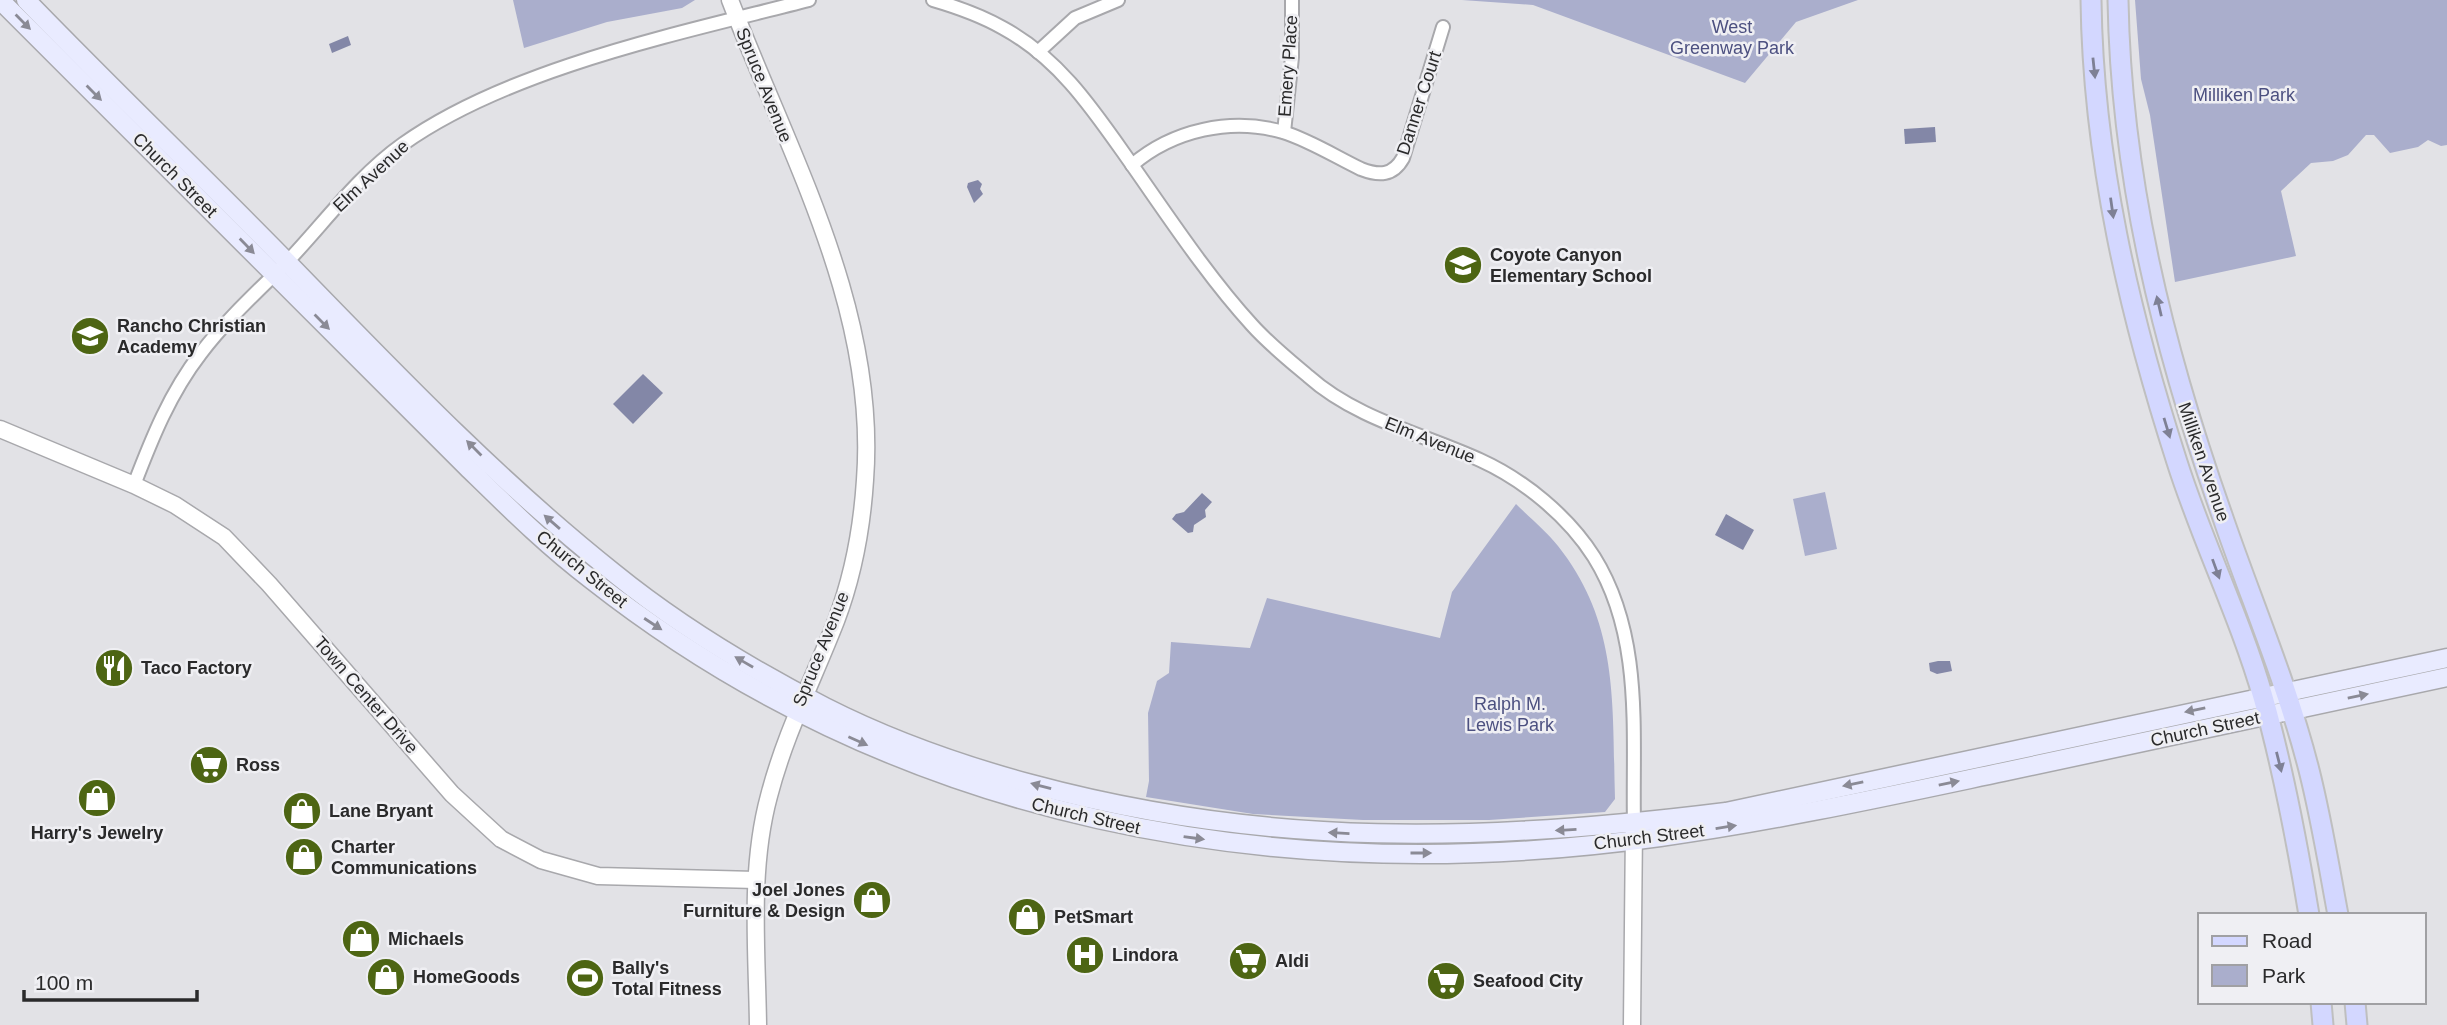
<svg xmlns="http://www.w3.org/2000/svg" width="2447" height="1025" viewBox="0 0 2447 1025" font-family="Arial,sans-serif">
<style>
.green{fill:#aaaecc}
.water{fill:#8387a7}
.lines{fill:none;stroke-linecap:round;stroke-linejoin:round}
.minor-casing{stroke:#a8a8ac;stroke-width:16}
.tertiary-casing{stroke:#a8a8ac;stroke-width:19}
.secondary-casing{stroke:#a8a8ac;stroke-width:21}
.primary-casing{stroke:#bfbfbf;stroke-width:23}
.minor{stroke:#fff;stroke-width:12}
.tertiary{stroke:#fff;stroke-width:16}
.secondary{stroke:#e9ebff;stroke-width:18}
.primary{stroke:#d3d7ff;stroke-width:19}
.oneway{fill:#8a8a95}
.oneway2{fill:#7e8095}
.labels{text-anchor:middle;stroke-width:5;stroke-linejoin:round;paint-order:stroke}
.park-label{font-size:18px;fill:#4c5080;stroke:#efeff3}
.street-label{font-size:18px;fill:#2a2a2b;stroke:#efeff3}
.poi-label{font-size:18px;font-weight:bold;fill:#2a2a2b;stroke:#efeff3;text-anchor:start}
</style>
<rect width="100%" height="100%" fill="#e2e2e6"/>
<g class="green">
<polygon points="513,0 695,0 682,8 607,22 524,48"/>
<polygon points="1462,0 1858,0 1796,22 1745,83 1533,5"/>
<polygon points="2135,0 2447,0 2447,145 2441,146 2428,140 2418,147 2390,153 2374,135 2366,135 2348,155 2333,161 2311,163 2281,191 2296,256 2175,282 2150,115 2141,79"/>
<polygon points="1825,492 1837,549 1805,556 1793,499"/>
<path d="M1516,504C1530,518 1546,531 1558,546C1620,624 1612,706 1615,799L1605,812L1489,820H1363L1253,814L1146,797L1149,781L1148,713L1157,681L1169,673L1171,642L1250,648L1267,598L1440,638L1452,592Z"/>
</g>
<g class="water">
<polygon points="348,36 351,45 332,53 329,44"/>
<polygon points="1935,127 1936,142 1905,144 1904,129"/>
<polygon points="978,180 982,184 980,189 983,194 974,203 967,187 968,183"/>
<polygon points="643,374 663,393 633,424 613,404"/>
<polygon points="1202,493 1212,502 1205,510 1206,517 1194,525 1193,532 1188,533 1172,519 1176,514 1184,512"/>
<polygon points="1726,514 1754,530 1743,550 1715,535"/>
<polygon points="1938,661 1950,661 1952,671 1937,674 1930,671 1929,663"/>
</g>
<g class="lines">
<g class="minor-casing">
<g id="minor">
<path d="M933,0C957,7 982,16 1003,28C1060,59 1094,111 1130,162C1168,216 1208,277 1252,325C1269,344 1289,360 1308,376C1356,419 1423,434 1480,460C1524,480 1568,516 1594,557C1644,637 1632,735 1634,824"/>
<polyline points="1038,52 1075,18 1118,0"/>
<polyline points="1284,132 1292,57 1292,0"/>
<path d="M1132,165C1173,130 1231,117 1283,132C1309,140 1336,157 1361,169C1379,176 1393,176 1403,158L1443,27"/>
<path d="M134,485C152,438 170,393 201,353C226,320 258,291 288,261C325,222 358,176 403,144C510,68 681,33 809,0"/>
</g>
</g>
<g class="tertiary-casing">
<g id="tertiary">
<path d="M730,0C789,154 878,310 865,480C862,527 853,576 836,621C813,680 785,734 769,796C749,870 757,949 758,1025"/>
<polyline points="0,429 134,485 175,505 224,537 269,584 452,794 501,839 541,860 598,876 756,880"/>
<polyline points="1632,1025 1634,827"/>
</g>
</g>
<g class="secondary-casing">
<g id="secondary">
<path d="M0,0L467,467C507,506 547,546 592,580C900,822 1278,890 1660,837C1775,821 1889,796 2003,772C2151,740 2299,709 2447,677"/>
<path d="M26,0C112,89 201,174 288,263C392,370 497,480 614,573C678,625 751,669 825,707C890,740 961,765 1031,784C1268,848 1486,842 1726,812L2447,658"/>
</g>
</g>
<g class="primary-casing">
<g id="primary">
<path d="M2091,0C2093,158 2129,313 2177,462C2202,541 2240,617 2263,697C2283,768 2297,842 2309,915"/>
<path d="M2118,0C2121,178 2163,348 2222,515C2251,600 2287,683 2309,770C2321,817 2329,867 2338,915"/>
<polyline points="2321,1002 2323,1025"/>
<polyline points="2355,1002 2357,1025"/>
</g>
</g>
<use href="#minor" class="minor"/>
<use href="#tertiary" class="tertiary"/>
<use href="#secondary" class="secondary"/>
<use href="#primary" class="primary"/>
</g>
<defs><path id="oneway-solid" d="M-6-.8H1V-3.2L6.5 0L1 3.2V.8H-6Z" transform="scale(1.75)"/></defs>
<g class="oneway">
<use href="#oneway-solid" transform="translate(23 22) rotate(45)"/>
<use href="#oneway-solid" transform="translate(94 93) rotate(45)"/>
<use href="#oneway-solid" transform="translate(247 246) rotate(46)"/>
<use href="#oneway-solid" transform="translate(322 322) rotate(45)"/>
<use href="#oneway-solid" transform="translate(474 448) rotate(-135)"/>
<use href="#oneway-solid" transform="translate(552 522) rotate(-139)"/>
<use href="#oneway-solid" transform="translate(653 624) rotate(33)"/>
<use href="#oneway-solid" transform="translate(744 662) rotate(-150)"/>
<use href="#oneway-solid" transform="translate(2358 696) rotate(-12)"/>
<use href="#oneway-solid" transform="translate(2195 710) rotate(168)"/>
<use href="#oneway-solid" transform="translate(858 741) rotate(24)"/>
<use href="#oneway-solid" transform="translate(1949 783) rotate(-12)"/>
<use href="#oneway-solid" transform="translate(1853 784) rotate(168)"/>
<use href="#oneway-solid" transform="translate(1041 786) rotate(-165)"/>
<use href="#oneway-solid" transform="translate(1726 827) rotate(-9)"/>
<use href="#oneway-solid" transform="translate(1566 830) rotate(177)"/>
<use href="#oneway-solid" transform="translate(1339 833) rotate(-177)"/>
<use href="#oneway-solid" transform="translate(1194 838) rotate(8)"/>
<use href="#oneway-solid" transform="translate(1421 853)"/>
</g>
<g class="oneway2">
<use href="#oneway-solid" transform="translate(2094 68) rotate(84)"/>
<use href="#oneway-solid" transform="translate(2112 208) rotate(82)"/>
<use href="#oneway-solid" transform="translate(2159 306) rotate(-103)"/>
<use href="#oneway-solid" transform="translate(2167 428) rotate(73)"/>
<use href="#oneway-solid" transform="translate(2216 569) rotate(70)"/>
<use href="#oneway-solid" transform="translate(2279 762) rotate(76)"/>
</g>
<defs>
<g id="school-disc" transform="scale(2.0125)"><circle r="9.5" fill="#4d6513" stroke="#efeff3"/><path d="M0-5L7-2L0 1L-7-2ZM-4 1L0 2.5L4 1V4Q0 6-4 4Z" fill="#fff"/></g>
<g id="restaurant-disc" transform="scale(2.0125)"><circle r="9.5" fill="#4d6513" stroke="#efeff3"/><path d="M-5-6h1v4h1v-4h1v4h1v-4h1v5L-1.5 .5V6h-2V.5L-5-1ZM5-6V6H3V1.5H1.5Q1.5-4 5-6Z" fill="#fff"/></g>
<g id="supermarket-disc" transform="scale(2.0125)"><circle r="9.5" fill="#4d6513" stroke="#efeff3"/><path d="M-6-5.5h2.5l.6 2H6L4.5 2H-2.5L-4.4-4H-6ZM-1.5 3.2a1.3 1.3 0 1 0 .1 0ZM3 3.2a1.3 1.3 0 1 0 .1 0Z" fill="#fff"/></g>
<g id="shop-disc" transform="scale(2.0125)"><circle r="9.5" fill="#4d6513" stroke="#efeff3"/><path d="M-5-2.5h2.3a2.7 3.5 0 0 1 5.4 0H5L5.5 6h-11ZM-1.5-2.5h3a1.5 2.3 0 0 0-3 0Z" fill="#fff"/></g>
<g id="hospital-disc" transform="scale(2.0125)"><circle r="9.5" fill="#4d6513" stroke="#efeff3"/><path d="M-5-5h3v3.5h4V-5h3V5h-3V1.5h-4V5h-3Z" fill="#fff"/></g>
<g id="stadium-disc" transform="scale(2.0125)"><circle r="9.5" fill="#4d6513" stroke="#efeff3"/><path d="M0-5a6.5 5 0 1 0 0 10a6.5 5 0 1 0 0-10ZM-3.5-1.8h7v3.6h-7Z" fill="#fff"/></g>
</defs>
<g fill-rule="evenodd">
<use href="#school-disc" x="1463" y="265"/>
<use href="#school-disc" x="90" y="336"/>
<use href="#restaurant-disc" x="114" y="668"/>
<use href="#supermarket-disc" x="209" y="765"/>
<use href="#shop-disc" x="97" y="798"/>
<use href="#shop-disc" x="302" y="811"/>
<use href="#shop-disc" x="304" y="857"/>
<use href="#shop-disc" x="872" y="900"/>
<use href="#shop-disc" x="1027" y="917"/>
<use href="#shop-disc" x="361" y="939"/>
<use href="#hospital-disc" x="1085" y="955"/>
<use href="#supermarket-disc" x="1248" y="961"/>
<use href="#shop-disc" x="386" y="977"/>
<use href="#stadium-disc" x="585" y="978"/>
<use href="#supermarket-disc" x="1446" y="981"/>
</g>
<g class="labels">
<g class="park-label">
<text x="1732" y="33">West<tspan x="1732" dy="21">Greenway Park</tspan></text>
<text x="2244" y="101">Milliken Park</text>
<text x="1510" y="710">Ralph M.<tspan x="1510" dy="21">Lewis Park</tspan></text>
</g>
<g class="street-label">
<text transform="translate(1288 66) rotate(-86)" y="6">Emery Place</text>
<text transform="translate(764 85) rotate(68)" y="6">Spruce Avenue</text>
<text transform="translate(1419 103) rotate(-72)" y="6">Danner Court</text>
<text transform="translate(175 175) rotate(45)" y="6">Church Street</text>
<text transform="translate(371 176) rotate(-43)" y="6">Elm Avenue</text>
<text transform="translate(1430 440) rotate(22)" y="6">Elm Avenue</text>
<text transform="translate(2204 462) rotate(71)" y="6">Milliken Avenue</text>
<text transform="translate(582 569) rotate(39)" y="6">Church Street</text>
<text transform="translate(821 649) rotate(-68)" y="6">Spruce Avenue</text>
<text transform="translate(366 695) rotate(49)" y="6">Town Center Drive</text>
<text transform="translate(2205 729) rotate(-12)" y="6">Church Street</text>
<text transform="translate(1086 816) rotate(13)" y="6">Church Street</text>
<text transform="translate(1649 837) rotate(-7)" y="6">Church Street</text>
</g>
<g class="poi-label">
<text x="1490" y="261">Coyote Canyon<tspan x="1490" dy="21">Elementary School</tspan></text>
<text x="117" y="332">Rancho Christian<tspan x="117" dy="21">Academy</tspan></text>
<text x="141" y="674">Taco Factory</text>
<text x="236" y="771">Ross</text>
<text x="329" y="817">Lane Bryant</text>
<text x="97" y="839" text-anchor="middle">Harry's Jewelry</text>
<text x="331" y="853">Charter<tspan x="331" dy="21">Communications</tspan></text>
<text x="845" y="896" text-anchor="end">Joel Jones<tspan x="845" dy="21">Furniture &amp; Design</tspan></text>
<text x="1054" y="923">PetSmart</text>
<text x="388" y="945">Michaels</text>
<text x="1112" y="961">Lindora</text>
<text x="1275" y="967">Aldi</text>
<text x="612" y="974">Bally's<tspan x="612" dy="21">Total Fitness</tspan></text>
<text x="413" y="983">HomeGoods</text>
<text x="1473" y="987">Seafood City</text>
</g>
</g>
<rect x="2198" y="913" width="228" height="91" fill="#efeff3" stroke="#a0a0a3" stroke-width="2"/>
<rect x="2212" y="936" width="35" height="10" fill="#d3d7ff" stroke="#a0a0a3" stroke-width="2"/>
<text x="2262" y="948" font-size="21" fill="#2a2a2b">Road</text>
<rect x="2212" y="965" width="35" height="21" fill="#aaaecc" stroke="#a0a0a3" stroke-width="2"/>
<text x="2262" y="983" font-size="21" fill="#2a2a2b">Park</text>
<path d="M24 990v10h173v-10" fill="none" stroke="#2a2a2b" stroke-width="3.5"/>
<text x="35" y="990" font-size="21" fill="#2a2a2b" stroke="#efeff3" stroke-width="5" paint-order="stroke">100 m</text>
</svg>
